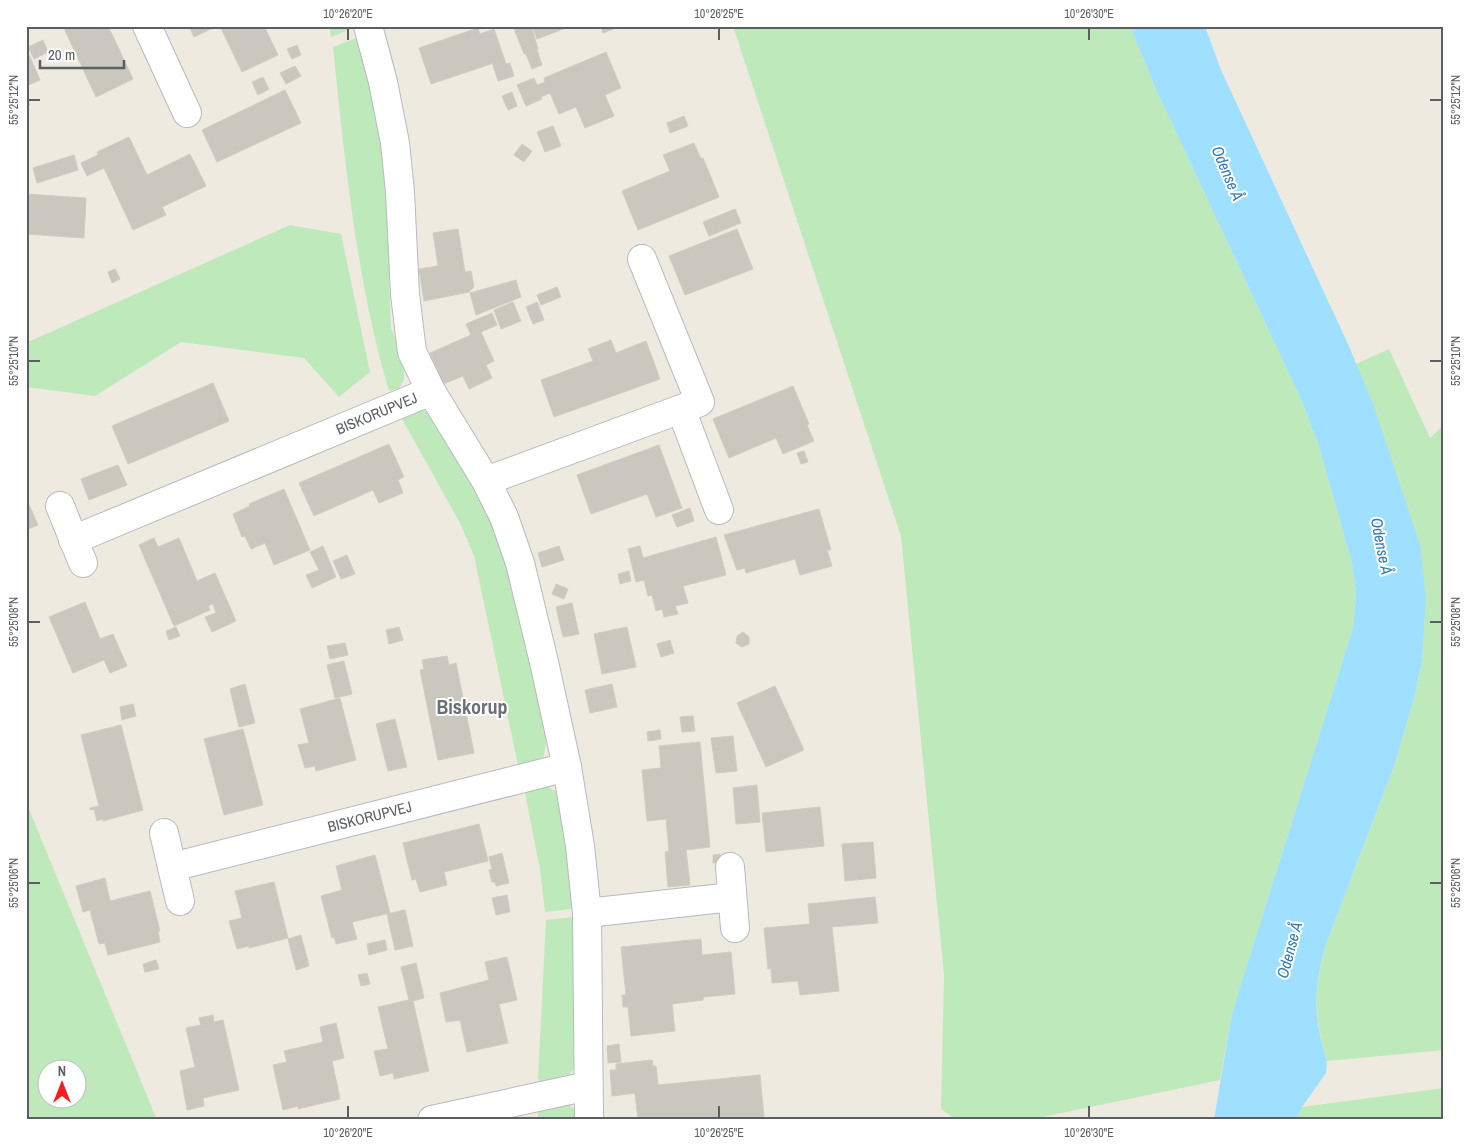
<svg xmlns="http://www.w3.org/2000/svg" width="1470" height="1146" viewBox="0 0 1470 1146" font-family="'Archivo Narrow',sans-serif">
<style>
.green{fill:#bee9ba;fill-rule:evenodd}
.water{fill:#9fdfff}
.building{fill:#cbc7bf;stroke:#d3cbbe}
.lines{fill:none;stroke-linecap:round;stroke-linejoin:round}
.minor-casing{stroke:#b6babf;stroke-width:30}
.minor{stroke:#fff;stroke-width:28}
.ticks{fill:none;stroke:#595f63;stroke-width:2}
.labels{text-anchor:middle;stroke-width:4;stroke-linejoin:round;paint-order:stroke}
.street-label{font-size:15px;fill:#595f63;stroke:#fff}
.water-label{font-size:16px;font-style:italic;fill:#307cb2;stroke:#fff}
.district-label{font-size:20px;font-weight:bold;fill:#6a7175;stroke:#fff}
.neatline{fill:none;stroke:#595f63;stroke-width:2}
.ticks-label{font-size:12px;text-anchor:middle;fill:#595f63}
</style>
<rect width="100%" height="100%" fill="#eeeae0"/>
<g class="green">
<polygon points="329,26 356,26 356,27 331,37"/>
<polygon points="733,26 1130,26 1155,87 1300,397 1318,443 1352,563 1356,592 1353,628 1236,1000 1230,1024 1220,1080 1028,1120 956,1120 941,1109 944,975 901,536"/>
<path d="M359,37L378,111L390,228L389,280L391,328L401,355L404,369V380L399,388L389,391C356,279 345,162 333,47Z"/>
<polygon points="290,225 341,234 370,372 339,397 304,358 181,342 95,396 26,387 26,343"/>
<path d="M1389,349L1430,438L1444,425V1050L1327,1061C1314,1015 1313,991 1326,944L1394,766L1414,699L1422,661L1426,600L1372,401L1356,364Z"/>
<polygon points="415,408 431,413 469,472 502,547 548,734 543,759 518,765 474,556 461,525 400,415"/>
<polygon points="544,784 559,794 567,844 572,909 545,912 540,869 524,788"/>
<path d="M26,802L157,1120H26ZM78,1068V1098H48V1068Z"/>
<polygon points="574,917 577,1065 567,1077 540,1082 538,1078 546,920"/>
<polygon points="1444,1088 1444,1120 1296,1120 1302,1107"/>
<polygon points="568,1103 577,1113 577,1120 538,1120 538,1111"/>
</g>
<path class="water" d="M1130,26H1205L1221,70L1348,344L1372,401L1420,545L1426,600L1422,661L1414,699L1394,766L1326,944C1317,975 1313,1003 1320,1034C1322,1048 1329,1059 1326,1073L1302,1107L1296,1120H1214L1230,1024L1236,1000L1353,628L1356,592L1352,563L1318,443L1300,397L1155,87Z"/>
<g class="building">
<polygon points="63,26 108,26 133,79 96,97"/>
<polygon points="189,26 217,26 194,37"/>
<polygon points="220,26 264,26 278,55 242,72"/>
<polygon points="513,26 531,26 538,49 537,50 542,65 532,69 526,54 524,54"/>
<polygon points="532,26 571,26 537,39"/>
<polygon points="601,26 621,26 603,33"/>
<polygon points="478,28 480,34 494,29 506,64 510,63 514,76 498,81 492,62 491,64 431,84 419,48"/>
<polygon points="43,40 48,52 34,59 28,47"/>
<polygon points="297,45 301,55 292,59 287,49"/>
<polygon points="26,48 40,80 26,86"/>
<polygon points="606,52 621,88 605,95 614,116 585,128 576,107 559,114 550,93 541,97 542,99 526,106 517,85 534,78 537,85 545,82 544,78"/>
<polygon points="295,66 301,76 286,84 280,73"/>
<polygon points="263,77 269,89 258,95 252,82"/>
<polygon points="285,90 301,123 217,162 202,130"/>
<polygon points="512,92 517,106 508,110 502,96"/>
<polygon points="26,95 30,105 26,107"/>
<polygon points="684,116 688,126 670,133 667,123"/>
<polygon points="553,126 561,146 545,152 537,132"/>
<polygon points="129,137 147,175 190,154 206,186 162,207 166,215 133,230 104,168 87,176 81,163 98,155 97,152"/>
<polygon points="694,143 701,159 703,158 719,197 638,230 622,191 670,171 663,155"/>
<polygon points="522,144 532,151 524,162 514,155"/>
<polygon points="74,155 78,170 37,183 33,168"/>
<polygon points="26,194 86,198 84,238 26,234"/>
<polygon points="735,209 741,223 709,236 703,222"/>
<polygon points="458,229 465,272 471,271 474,287 469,292 424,301 419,269 438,266 433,233"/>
<polygon points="737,229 753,269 685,295 669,256"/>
<polygon points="115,269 120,279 112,283 108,272"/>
<polygon points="516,280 521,297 476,315 470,293"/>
<polygon points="557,287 561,297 541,305 537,295"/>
<polygon points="513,302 521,321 501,329 494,310"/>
<polygon points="537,302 544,320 533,324 526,307"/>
<polygon points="492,313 497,325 481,332 494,361 486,365 492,378 469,389 463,376 443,384 430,353 471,335 466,324"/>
<polygon points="611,340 616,353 646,341 660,379 554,417 541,380 593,361 588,349"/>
<polygon points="213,383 229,421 128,464 112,426"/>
<polygon points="793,386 809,424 807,425 814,441 783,454 776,438 729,458 713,419"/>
<polygon points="389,444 404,477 398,480 403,493 379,503 373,490 314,516 299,483"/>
<polygon points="659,445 682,508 656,517 647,494 591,514 577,475"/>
<polygon points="804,451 808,462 801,464 797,453"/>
<polygon points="118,465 127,485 89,500 81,479"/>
<polygon points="284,489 310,550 274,565 265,543 251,549 245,536 242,537 233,514 250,506 249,504"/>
<polygon points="26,498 38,525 26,530"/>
<polygon points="690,508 694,521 677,527 672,515"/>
<polygon points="819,509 831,550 827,550 832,566 800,575 795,559 746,573 745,568 737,570 724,535"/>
<polygon points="716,537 726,575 683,586 688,603 675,606 678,614 664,617 662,609 656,611 652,595 648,596 644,580 636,582 628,549 640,546 643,558"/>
<polygon points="154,538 158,547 179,538 197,581 215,573 236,621 212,632 205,617 216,613 213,604 208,606 210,610 174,626 139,545"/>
<polygon points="323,546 336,577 312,588 306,575 319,570 310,552"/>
<polygon points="559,546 564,560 542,567 538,553"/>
<polygon points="347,555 355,574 341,579 333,561"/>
<polygon points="629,571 631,581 620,584 618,574"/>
<polygon points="556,584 568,589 564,599 552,594"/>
<polygon points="85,602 100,639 113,634 127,666 110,673 104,660 73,673 49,617"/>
<polygon points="572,603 579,634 563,637 556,607"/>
<polygon points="176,627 180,636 169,640 166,631"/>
<polygon points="399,627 403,640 389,644 386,630"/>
<polygon points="627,627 636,667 602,674 594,634"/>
<polygon points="743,632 749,637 749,644 742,647 736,643 737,636"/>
<polygon points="670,640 674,653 661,657 657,644"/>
<polygon points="345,643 348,655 330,659 327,646"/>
<polygon points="447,656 449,665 456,663 474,753 438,760 420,670 424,669 422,660"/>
<polygon points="344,661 352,694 335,698 327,665"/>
<polygon points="245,684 255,723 239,727 230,689"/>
<polygon points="612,684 617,707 590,713 585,690"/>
<polygon points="775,686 804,750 766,767 737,703"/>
<polygon points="340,698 356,760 316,771 315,766 305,768 298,745 309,743 300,709"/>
<polygon points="133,704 136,716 122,720 120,707"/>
<polygon points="693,716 695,731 682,732 680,717"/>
<polygon points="395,719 407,767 388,771 376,724"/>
<polygon points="121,725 143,810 103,821 103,819 97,821 94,809 90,810 90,808 99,806 81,735"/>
<polygon points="243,729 263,805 224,815 204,739"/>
<polygon points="660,730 661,739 648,741 647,732"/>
<polygon points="733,736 737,771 716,773 711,738"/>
<polygon points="700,742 710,847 686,850 690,885 668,887 665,852 669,851 666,819 647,821 642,770 661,768 659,746"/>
<polygon points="757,785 760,822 736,824 733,788"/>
<polygon points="820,807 824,846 766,852 762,813"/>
<polygon points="479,824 488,861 444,872 447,885 420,892 416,879 412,880 403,843"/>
<polygon points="873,842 876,878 845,881 842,844"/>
<polygon points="502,853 509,883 496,886 495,882 492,882 489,870 492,869 489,857"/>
<polygon points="720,854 720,863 713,863 713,855"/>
<polygon points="375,855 390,913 352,922 357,939 336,944 334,937 332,938 321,896 342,890 336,866"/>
<polygon points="105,878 110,901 150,891 160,931 158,931 160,942 108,955 105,943 99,944 90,910 83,912 76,886"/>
<polygon points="274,882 288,938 249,948 249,946 237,949 229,921 242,918 235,891"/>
<polygon points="507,895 510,912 496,915 492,898"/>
<polygon points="875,897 878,923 832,927 839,991 800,995 798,981 772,983 771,968 768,969 764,928 810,924 808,904"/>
<polygon points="405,910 413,946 395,950 387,914"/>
<polygon points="301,935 309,966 296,970 288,939"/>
<polygon points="701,939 702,955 731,952 735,994 703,997 703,1000 672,1004 675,1031 631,1036 628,1007 623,1007 622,995 626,995 621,947"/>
<polygon points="385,940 387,950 369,955 367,944"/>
<polygon points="507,957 517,1000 499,1004 508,1043 467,1052 460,1020 446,1022 440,993 489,980 485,962"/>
<polygon points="156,960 159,969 145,972 143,964"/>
<polygon points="416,963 424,998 413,1001 429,1071 394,1079 393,1073 380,1076 374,1051 388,1049 378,1007 409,1000 401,967"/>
<polygon points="367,973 370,984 361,986 358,975"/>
<polygon points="213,1015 214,1022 223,1020 239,1090 203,1098 204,1106 187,1110 180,1071 195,1067 186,1028 201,1025 199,1018"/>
<polygon points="336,1023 344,1058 332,1061 340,1099 298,1109 298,1106 283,1110 273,1065 287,1062 284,1051 323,1042 320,1027"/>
<polygon points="619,1044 621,1062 608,1063 607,1046"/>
<polygon points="652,1060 653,1066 656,1066 658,1085 760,1075 764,1117 738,1120 638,1120 635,1093 612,1096 610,1070 616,1070 616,1064"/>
</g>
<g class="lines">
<g class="minor-casing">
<g id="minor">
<polyline points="147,26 187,113"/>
<polyline points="368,26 383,82 395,143 400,192 405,294 412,352 431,391 486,481 504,517 520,563 544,662 567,767 580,846 587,913 589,1120"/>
<polyline points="681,409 719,510"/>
<polyline points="486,481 700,402 642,259"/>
<polyline points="60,506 83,563"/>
<path id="s1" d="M73,540L431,391"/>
<polyline points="164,833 180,901"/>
<path id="s2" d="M172,867L567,767"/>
<polyline points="730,867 735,928"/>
<polyline points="587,913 732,897"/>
<polyline points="432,1120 588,1086"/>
</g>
</g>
<use href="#minor" class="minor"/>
</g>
<path class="ticks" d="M348,28V40M719,28V40M1089,28V40M28,100H40M1430,100H1442M28,361H40M1430,361H1442M28,622H40M1430,622H1442M28,883H40M1430,883H1442M348,1106V1118M719,1106V1118M1089,1106V1118"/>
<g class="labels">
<g class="street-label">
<text dy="5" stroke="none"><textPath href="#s1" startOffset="329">BISKORUPVEJ</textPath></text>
<text dy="5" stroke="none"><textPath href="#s2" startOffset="204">BISKORUPVEJ</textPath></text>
</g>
<g class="water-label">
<text transform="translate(1228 173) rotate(67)" y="6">Odense Å</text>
<text transform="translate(1382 546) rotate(79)" y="6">Odense Å</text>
<text transform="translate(1289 950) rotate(-75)" y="6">Odense Å</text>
</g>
<g class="district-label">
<text x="472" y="714">Biskorup</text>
</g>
</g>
<rect width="1470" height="1146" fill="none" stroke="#ffffff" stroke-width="55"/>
<g transform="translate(62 1084)"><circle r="24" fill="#ffffff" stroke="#bdbfc1"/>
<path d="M0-4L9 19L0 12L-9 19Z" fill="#fa1a1f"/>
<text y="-8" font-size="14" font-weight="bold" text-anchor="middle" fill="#595f63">N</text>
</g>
<path d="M40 60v8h84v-8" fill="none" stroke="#595f63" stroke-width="2.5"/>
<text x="48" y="60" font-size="15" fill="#595f63" stroke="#ffffff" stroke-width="4" paint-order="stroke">20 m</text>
<rect x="28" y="28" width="1414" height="1090" class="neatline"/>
<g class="ticks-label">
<text x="348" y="18">10°26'20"E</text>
<text x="719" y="18">10°26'25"E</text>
<text x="1089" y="18">10°26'30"E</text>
<text transform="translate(14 100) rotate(-90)" y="4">55°25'12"N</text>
<text transform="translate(1456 100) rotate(-90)" y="4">55°25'12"N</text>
<text transform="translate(14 361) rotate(-90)" y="4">55°25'10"N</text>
<text transform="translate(1456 361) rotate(-90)" y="4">55°25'10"N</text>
<text transform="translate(14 622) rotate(-90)" y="4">55°25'08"N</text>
<text transform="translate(1456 622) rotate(-90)" y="4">55°25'08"N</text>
<text transform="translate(14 883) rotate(-90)" y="4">55°25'06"N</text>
<text transform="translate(1456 883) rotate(-90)" y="4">55°25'06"N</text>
<text x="348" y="1137">10°26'20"E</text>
<text x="719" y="1137">10°26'25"E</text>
<text x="1089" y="1137">10°26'30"E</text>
</g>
</svg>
